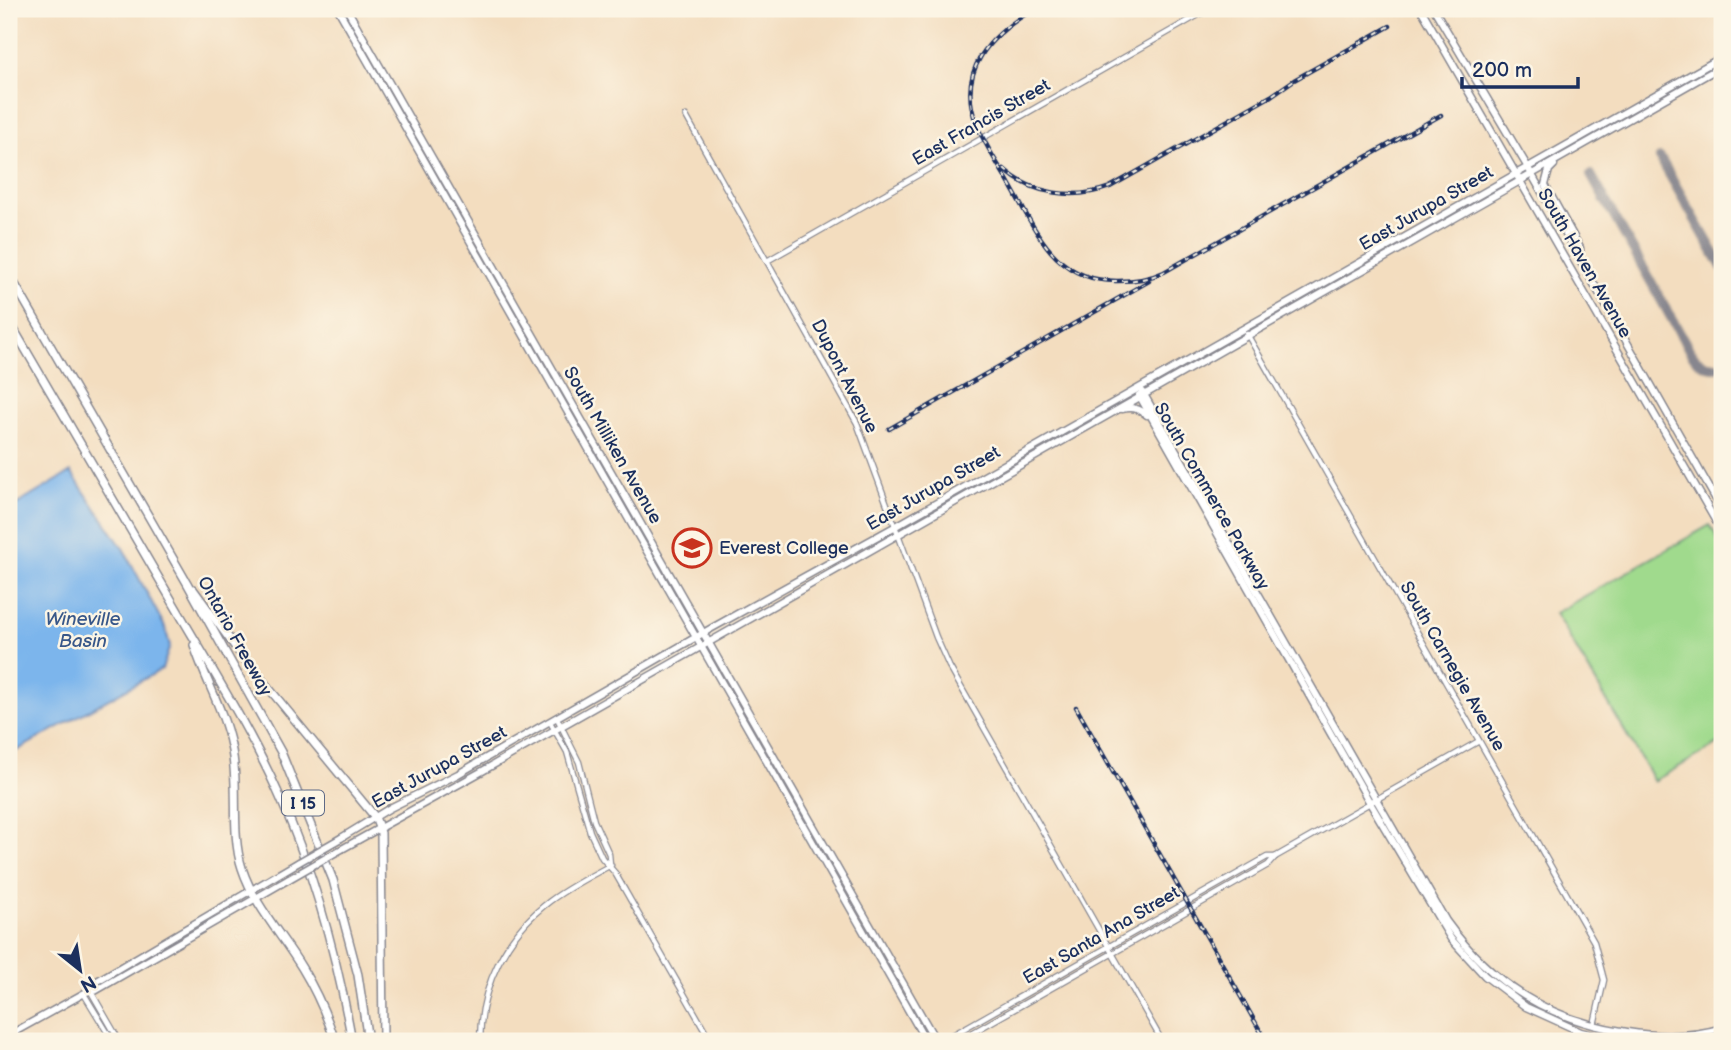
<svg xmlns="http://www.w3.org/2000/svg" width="1731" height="1050" viewBox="0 0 1731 1050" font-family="'Balsamiq Sans',sans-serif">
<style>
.green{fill:#a0da8d;stroke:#5e8476;stroke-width:2}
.water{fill:#7cb5ec;stroke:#4c72a5;stroke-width:2}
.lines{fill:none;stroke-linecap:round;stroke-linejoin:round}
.taxiway{stroke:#87868e;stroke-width:10}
.minor-casing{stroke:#87868e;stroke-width:7}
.major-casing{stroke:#87868e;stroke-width:9}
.highway-casing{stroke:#87868e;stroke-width:10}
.minor{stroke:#fff;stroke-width:4.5}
.major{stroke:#fff;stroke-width:6}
.highway{stroke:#fff;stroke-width:7}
.rail-casing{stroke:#1b2f5e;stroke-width:4.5}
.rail{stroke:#fcf5e5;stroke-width:2;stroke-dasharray:5;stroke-linecap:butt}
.major-bridge-casing{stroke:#87868e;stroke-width:9;stroke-linecap:butt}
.major-bridge{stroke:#fff;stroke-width:6}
.labels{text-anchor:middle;stroke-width:5;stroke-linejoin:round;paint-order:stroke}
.shield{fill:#fcf5e5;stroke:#5e6a86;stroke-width:2}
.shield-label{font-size:16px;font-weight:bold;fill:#1b2f5e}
.street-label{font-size:18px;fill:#1b2f5e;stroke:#fcf5e5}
.poi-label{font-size:18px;fill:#1b2f5e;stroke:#fcf5e5;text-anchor:start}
.water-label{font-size:19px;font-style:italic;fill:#385789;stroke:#fcf5e5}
</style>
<rect width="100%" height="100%" fill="#fcf5e5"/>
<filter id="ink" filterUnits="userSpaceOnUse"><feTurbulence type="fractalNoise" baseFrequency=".0143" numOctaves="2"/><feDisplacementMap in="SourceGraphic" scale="14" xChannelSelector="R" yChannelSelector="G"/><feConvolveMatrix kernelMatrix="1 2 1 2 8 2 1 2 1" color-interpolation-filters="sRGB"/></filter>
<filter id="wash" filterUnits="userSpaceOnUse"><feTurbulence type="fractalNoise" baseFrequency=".00686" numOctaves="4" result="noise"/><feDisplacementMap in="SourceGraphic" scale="28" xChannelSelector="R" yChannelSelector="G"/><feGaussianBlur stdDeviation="1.57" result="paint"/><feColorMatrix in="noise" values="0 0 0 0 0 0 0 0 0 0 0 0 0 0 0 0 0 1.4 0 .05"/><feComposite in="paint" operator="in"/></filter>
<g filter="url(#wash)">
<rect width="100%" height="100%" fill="#f3ddbf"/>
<polygon class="green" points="1710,525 1722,546 1722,742 1654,781 1555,613"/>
<polygon class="water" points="71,472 124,550 165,627 170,646 162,669 9,755 9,509"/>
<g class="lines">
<g class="taxiway">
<polyline points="1660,158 1722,267"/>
<path d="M1591,175L1691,353C1699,364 1709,369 1722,366"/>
</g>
</g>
</g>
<g filter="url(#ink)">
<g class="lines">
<g class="minor-casing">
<g id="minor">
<polyline points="686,116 857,423 936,637 949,666 1162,1041"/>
<polyline points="767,261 1209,9"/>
<polyline points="1247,334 1594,942 1604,980 1594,1025"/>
<polyline points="557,718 579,762 594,821 609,854 610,864"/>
<polyline points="550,722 567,752 590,832 602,858 615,873 711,1041"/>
<polyline points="90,990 116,1035 117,1041"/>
<polyline points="84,994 112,1040 117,1041"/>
<path d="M480,1041C480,986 506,934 550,901C569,887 590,876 611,865"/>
<polyline points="942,1041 1267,857 1275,857"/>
<polyline points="958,1041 1268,865 1275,857 1479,741"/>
</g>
</g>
<g class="major-casing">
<g id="major">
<polyline points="338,9 926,1041"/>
<polyline points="347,9 936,1041"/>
<polyline points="1421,9 1722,532"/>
<polyline points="1434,9 1527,166 1722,510"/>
<polyline points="1554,165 1549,170 1545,185 1580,248 1580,257"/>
<path d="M1142,391L1446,921C1492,985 1549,1020 1627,1032C1658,1037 1692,1037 1722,1028"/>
<polyline points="1139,395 1370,803 1451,939 1485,976 1526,1007 1581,1032 1618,1041"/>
<path d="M1122,409C1132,407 1139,408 1147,415"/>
<polyline points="341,838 390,808 458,774 712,628 896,526 1722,57"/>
<polyline points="331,855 479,773 1722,66"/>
<polyline points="90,990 92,984 299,862"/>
<polyline points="9,1035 90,990 95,991 289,879"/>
<polyline points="1706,1041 1722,1038"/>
</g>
</g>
<g class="highway-casing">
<g id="highway">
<polyline points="9,274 187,583 281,752 333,880 358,975 368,1041"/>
<path d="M9,321C64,416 119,511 175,606C211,668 251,731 280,797C315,875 337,957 352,1041"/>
<polyline points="193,589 239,652 375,817 381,833 383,1041"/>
<path d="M194,645C205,680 224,710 231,746C240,784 230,832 242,868C254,905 282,935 302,968C316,991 327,1016 335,1041"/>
</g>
</g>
<use href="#minor" class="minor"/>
<use href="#major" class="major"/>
<use href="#highway" class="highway"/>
<g class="rail-casing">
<g id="rail">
<path d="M1034,9C991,34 955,70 977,125C985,146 999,165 1010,185C1037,232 1055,282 1118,281C1134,281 1149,279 1164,272L1441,115"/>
<path d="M1004,169C1032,195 1075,200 1110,187L1271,96L1294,80L1390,26"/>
<polyline points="889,429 1149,281"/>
<polyline points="1076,707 1266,1041"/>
</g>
</g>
<use href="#rail" class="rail"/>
<g class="major-bridge-casing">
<g id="major-bridge">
<polyline points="299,862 341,838"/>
<polyline points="289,879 331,855"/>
</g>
</g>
<use href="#major-bridge" class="major-bridge"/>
</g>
</g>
<defs>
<g id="university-ring" transform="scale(2.0125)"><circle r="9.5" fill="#fcf5e5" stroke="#c8321e" stroke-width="1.5"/><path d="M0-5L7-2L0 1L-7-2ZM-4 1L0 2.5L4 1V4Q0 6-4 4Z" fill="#c8321e"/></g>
</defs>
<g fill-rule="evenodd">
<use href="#university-ring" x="692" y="548"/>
</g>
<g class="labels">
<rect class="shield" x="282" y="790.5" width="42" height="25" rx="5"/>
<g class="shield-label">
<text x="303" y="809">I 15</text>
</g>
<g class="street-label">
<text transform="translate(981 122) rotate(-30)" y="6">East Francis Street</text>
<text transform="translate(1426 208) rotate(-30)" y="6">East Jurupa Street</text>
<text transform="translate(1585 263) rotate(60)" y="6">South Haven Avenue</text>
<text transform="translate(845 376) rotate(63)" y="6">Dupont Avenue</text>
<text transform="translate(613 445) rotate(60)" y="6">South Milliken Avenue</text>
<text transform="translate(933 488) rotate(-30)" y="6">East Jurupa Street</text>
<text transform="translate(1212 496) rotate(60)" y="6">South Commerce Parkway</text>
<text transform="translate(235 636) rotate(61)" y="6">Ontario Freeway</text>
<text transform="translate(1453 666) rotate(60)" y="6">South Carnegie Avenue</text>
<text transform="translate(439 767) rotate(-29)" y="6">East Jurupa Street</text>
<text transform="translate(1101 935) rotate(-30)" y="6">East Santa Ana Street</text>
</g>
<g class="poi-label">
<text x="719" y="554">Everest College</text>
</g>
<g class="water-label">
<text x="83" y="625">Wineville<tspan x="83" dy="22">Basin</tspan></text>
</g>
</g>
<rect width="1731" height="1050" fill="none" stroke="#fcf5e5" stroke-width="35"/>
<g transform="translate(80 970) rotate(150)" stroke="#fcf5e5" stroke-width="5" paint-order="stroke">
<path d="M0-5L12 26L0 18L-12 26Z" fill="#1b2f5e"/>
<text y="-10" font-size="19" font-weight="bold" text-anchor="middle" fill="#1b2f5e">N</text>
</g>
<path d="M1462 77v10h116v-10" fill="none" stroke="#1b2f5e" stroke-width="3.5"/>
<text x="1472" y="77" font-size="21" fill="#1b2f5e" stroke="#fcf5e5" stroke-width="5" paint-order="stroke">200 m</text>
</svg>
